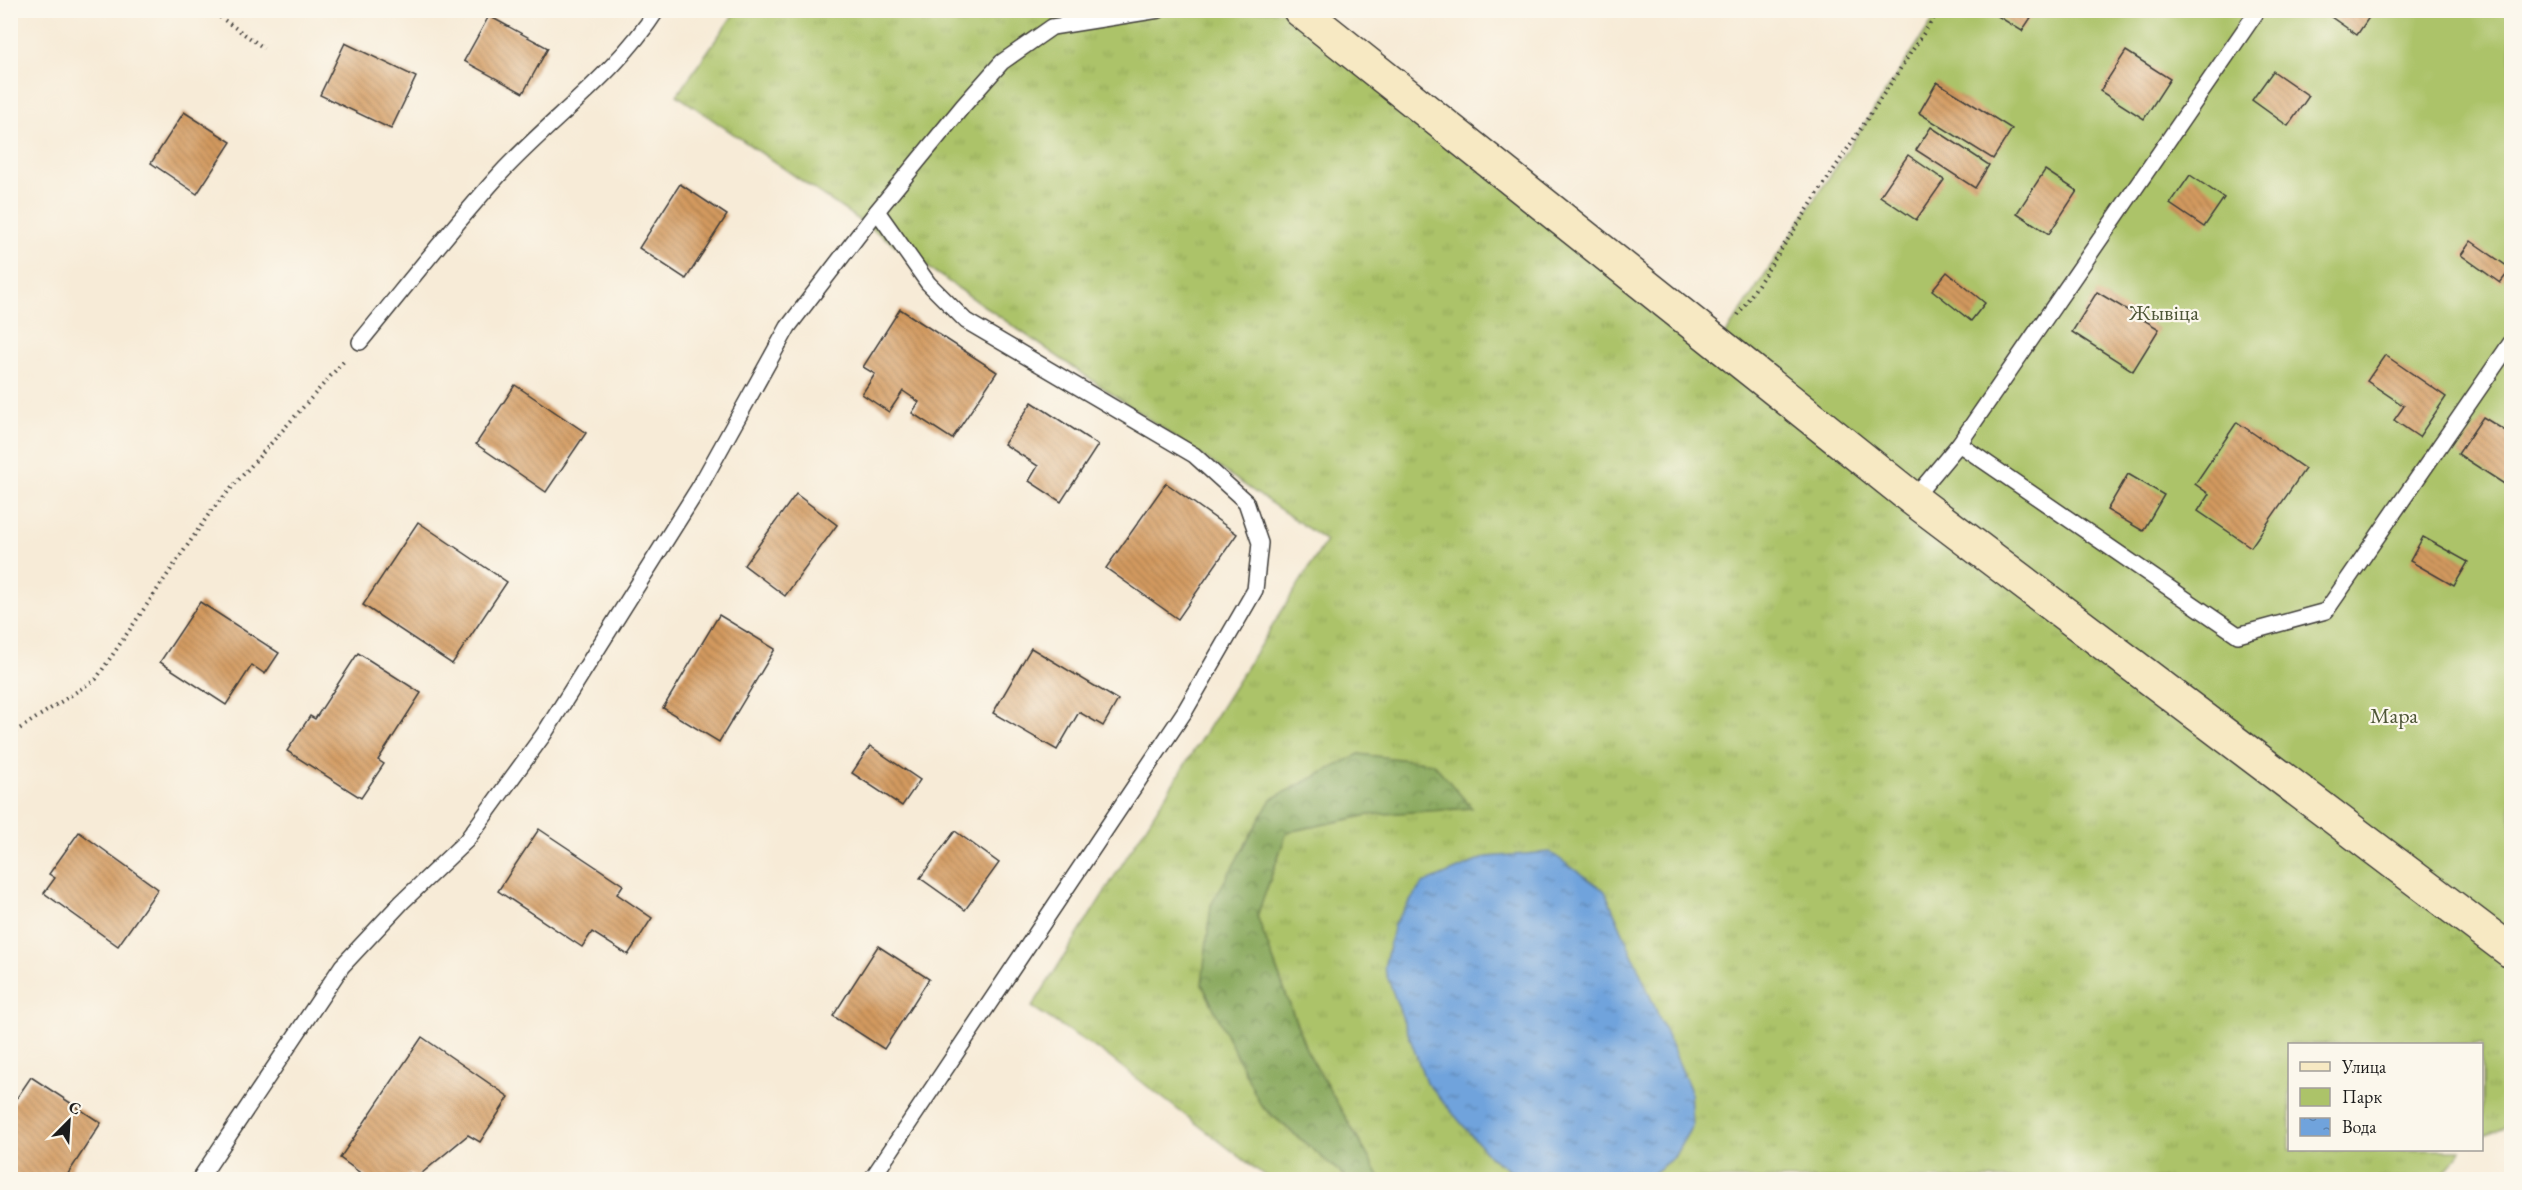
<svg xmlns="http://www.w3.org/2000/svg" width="2522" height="1190" viewBox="0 0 2522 1190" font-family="'EB Garamond',serif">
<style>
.grass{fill:url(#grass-tufts);stroke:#647042;stroke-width:1.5}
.forest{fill:url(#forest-crowns);stroke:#52623c;stroke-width:1.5}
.green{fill:#acc369;stroke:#647042;stroke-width:1.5}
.water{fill:url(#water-ripples);stroke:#46607c;stroke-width:1.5}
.building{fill:url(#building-back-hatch)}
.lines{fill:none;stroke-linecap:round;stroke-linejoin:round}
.lane-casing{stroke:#3d3b38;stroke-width:18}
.secondary-casing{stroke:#3d3b38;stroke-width:36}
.path{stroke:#3d3b38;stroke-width:4;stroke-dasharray:1.5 4.5;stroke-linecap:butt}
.lane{stroke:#fff;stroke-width:15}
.secondary{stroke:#f7e9c3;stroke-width:33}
.labels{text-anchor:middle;stroke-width:4.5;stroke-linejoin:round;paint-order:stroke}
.park-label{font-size:22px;fill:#4e5637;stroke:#fbf7ec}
</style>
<defs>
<pattern id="grass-tufts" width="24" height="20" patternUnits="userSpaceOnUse" patternTransform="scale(1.5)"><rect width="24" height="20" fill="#acc369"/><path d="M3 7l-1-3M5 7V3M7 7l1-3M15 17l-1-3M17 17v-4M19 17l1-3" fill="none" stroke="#93a75a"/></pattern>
<pattern id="forest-crowns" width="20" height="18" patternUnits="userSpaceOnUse" patternTransform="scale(1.5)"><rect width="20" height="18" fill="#89a95d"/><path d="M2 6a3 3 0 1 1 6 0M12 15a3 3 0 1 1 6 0" fill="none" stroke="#6f894c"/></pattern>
<pattern id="water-ripples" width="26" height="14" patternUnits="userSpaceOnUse" patternTransform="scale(1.5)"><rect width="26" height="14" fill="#70a3dc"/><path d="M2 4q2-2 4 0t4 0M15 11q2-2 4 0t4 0" fill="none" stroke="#5b84b2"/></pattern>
<pattern id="building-back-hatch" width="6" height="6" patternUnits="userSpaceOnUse" patternTransform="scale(1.5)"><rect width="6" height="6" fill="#d39a5f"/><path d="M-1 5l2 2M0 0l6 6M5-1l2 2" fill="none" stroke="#aa7d4e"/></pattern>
</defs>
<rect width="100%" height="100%" fill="#fbf7ec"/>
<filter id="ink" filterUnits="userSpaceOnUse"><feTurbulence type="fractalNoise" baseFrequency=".0167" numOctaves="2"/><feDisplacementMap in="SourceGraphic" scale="12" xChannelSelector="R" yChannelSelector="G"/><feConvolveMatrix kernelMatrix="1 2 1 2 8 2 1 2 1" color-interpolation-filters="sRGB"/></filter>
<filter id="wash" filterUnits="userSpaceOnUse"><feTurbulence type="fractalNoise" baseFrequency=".008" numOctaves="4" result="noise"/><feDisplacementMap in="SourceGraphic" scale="24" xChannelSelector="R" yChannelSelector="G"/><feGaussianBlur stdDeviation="1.35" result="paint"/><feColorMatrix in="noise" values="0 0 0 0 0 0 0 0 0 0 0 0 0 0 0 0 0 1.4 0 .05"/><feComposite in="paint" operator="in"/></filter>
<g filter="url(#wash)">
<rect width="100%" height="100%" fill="#f7ebd7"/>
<polygon class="grass" points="736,11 1300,11 2511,952 2511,1125 2482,1136 2482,1044 2290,1044 2290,1150 2461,1150 2440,1179 1645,1179 1674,1157 1491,1158 1525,1179 1381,1179 1306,1049 1257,916 1287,832 1369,815 1360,754 1211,905 1261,1106 1348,1179 1269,1179 1105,1054 1032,1007 1326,541 677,95"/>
<polygon class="forest" points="1359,754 1433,763 1472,808 1369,815 1287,832 1257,916 1306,1049 1381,1179 1348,1179 1261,1106 1202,984 1211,905 1271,799"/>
<polygon class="green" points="1939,11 2511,11 2511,952 1719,344"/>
<polygon class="water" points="1550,852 1605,891 1690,1089 1692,1126 1674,1157 1645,1179 1525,1179 1491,1158 1426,1082 1384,968 1394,924 1422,884 1487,857"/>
<g id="blocks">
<g class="building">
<polygon points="1992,10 2036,10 2022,31 1991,12"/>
<polygon points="2321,10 2374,10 2357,35"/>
<polygon points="489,16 548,48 523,93 464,61"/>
<polygon points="345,43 416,77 391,129 320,95"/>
<polygon points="2126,51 2170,79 2144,119 2100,91"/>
<polygon points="2273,71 2309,96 2288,126 2252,100"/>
<polygon points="1937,82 2012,129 1993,159 1919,113"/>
<polygon points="184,112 231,142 197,194 151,163"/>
<polygon points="1931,127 1989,165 1975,188 1916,150"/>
<polygon points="1908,155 1944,180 1916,220 1880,196"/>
<polygon points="2045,170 2077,191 2049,234 2017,213"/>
<polygon points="2190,175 2224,198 2204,227 2170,204"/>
<polygon points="680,184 727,215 686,279 639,248"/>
<polygon points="2471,241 2511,269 2500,283 2461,255"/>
<polygon points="1947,272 1985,303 1971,321 1932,290"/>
<polygon points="2097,292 2159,329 2133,371 2072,332"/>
<polygon points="900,309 997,372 952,439 912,413 919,402 903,391 889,412 862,394 875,374 863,367"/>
<polygon points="2385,355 2446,397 2419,437 2394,420 2404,406 2367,381"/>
<polygon points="515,385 586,433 546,492 476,444"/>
<polygon points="1032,402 1098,445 1061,502 1029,481 1038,466 1004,444"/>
<polygon points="2483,417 2512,435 2512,489 2458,454"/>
<polygon points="2237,422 2305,469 2251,547 2198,511 2209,494 2195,484"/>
<polygon points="2128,474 2164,495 2143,531 2107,510"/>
<polygon points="1166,483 1237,534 1178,619 1106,568"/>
<polygon points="796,494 837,525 785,596 744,565"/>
<polygon points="418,522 507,582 452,664 363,605"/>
<polygon points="2423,537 2468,562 2454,586 2410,561"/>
<polygon points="200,602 279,653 265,674 252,665 226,705 160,662"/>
<polygon points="719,615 775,649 719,742 663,708"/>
<polygon points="1031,648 1118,700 1103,726 1079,712 1057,750 993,713"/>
<polygon points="358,653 421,693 378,760 384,764 361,798 287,751 310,716 315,719"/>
<polygon points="870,746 920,780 902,806 852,773"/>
<polygon points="539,829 623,885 617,894 652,918 628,955 592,932 582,947 498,891"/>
<polygon points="955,831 999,863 965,910 920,878"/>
<polygon points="79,832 158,889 118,946 44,893 55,878 49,874"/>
<polygon points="878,946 929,979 884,1049 833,1016"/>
<polygon points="422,1037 509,1097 480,1142 468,1135 416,1178 409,1173 405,1180 370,1180 340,1158"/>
<polygon points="31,1077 101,1123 64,1180 10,1180 10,1108"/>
</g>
</g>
</g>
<g filter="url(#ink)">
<use href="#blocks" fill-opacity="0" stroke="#3d3b38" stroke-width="1.5"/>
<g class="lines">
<g class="lane-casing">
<g id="lane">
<path d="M360,342C406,286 451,228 500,174C551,119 616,74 657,10"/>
<polyline points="1959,444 2258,10"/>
<polyline points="1913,499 1959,444 2238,635 2326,611 2512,341"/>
<polyline points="199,1180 342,966 402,902 466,841 544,734 700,486 788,327 877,211 963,106 1002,62 1052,27 1159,10"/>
<polyline points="871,1180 1185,711 1255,590 1260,543 1246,502 1194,455 966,321 928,283 877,211"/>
</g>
</g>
<g class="secondary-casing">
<polyline id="secondary" points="1300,10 1913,499 2512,952"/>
</g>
<g class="path">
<polyline points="210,10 264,48"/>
<polyline points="1738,315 1939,10"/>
<polyline points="10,735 96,679 211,511 344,361"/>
</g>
<use href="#lane" class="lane"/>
<use href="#secondary" class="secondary"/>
</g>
</g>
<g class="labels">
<g class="park-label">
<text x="2164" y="320">Жывіца</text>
<text x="2394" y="723">Мара</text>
</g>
</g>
<rect width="2522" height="1190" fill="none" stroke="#fbf7ec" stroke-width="36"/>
<rect x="2288" y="1043" width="195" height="108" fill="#fbf7ec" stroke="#a29f99" stroke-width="1.5"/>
<rect x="2300" y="1062" width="30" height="9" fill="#f7e9c3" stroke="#a29f99" stroke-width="1.5"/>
<text x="2342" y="1073" font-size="18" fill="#1c1c1c">Улица</text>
<rect x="2300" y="1088" width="30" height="18" fill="#acc369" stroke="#a29f99" stroke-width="1.5"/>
<text x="2342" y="1103" font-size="18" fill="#1c1c1c">Парк</text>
<rect x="2300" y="1118" width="30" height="18" fill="url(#water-ripples)" stroke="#a29f99" stroke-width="1.5"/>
<text x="2342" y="1133" font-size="18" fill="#1c1c1c">Вода</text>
<g transform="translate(69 1121) rotate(24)" stroke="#fbf7ec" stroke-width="4.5" paint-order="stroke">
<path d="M0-4.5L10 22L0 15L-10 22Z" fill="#1c1c1c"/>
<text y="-9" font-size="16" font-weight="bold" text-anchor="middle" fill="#1c1c1c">С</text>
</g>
</svg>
